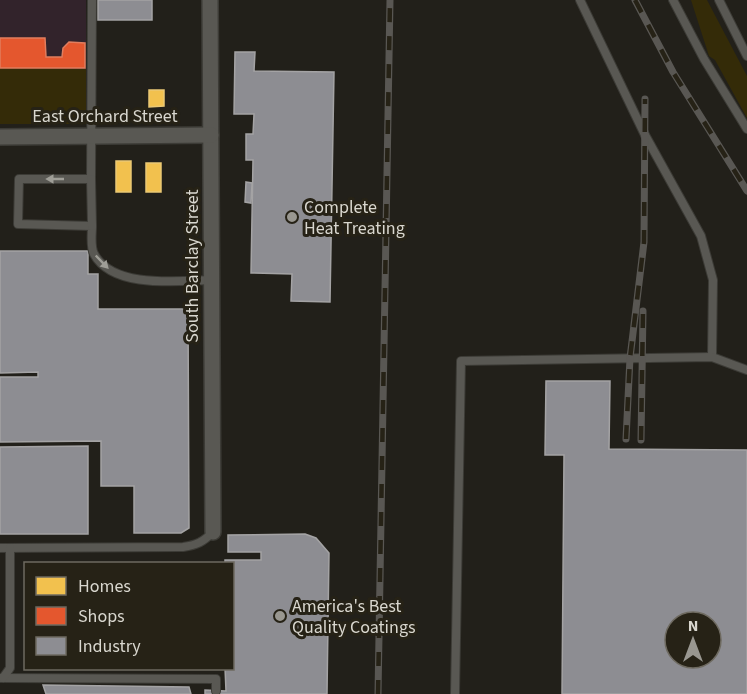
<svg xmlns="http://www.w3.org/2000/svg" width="747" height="694" viewBox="0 0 747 694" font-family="'Source Sans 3',sans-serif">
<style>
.commercial{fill:#32232b}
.green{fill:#342b08}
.homes{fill:#f2c14e;stroke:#eac875;stroke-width:1.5}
.shops{fill:#e4572e;stroke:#e17d5e;stroke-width:1.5}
.industry{fill:#8d8d92;stroke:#a4a3a4;stroke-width:1.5;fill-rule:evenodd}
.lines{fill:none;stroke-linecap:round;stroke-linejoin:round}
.service-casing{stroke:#3c3b36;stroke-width:10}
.minor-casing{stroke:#3c3b36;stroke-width:18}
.service{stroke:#595853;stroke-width:8}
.minor{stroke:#595853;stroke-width:15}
.rail-casing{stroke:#595753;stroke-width:7}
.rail{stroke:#262216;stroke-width:4.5;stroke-dasharray:14;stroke-linecap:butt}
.oneway{fill:#9f9e97}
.poi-dot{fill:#999790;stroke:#262216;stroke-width:2}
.labels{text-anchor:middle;stroke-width:6;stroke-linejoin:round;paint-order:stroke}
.street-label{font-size:18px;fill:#d9d7cf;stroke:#262216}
.poi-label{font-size:18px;fill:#d9d7cf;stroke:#262216;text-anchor:start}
</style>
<rect width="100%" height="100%" fill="#22201a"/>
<polygon class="commercial" points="0,0 86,0 86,69 0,68"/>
<g class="green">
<polygon points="691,0 707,0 747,76 747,118 715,60 709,56"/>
<polygon points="0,68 86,69 86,124 0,124"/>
</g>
<g class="homes">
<polygon points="149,90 164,90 164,106 149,107"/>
<rect x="116" y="161" width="15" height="31"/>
<rect x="146" y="163" width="15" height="29"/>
</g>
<polygon class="shops" points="0,38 45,38 46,57 62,57 63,48 69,42 85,43 85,68 0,68"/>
<g class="industry">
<rect x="98" y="0" width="54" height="20"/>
<polygon points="235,52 255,52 254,71 334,72 330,302 291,301 292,274 251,273 253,160 246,160 246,134 253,134 254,114 234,114"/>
<polygon points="246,182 252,183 251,203 245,202"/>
<polygon points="0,251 88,251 88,274 98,274 98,309 188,309 189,528 181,533 134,533 134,486 101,486 101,441 0,442 0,377 38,377 38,372 0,373"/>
<path d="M546,381H610L609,449L747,450V694H562L564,455H545ZM675,622H711V658H675Z"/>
<polygon points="88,446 88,534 0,534 0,447"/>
<polygon points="305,534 316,538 329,553 327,694 205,694 205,690 226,691 225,668 232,668 232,564 225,564 225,560 261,560 261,552 228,552 228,535"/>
<polygon points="43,685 189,687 191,694 46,694"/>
</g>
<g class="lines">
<g class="service-casing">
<g id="service">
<path d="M92,0L91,179H19L18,224L92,226C92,234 90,246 94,254C113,289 178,281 212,280"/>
<polyline points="580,0 645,135 701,236 713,280 712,357"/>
<polyline points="673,0 704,59 747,129"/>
<polyline points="719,0 747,56"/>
<polyline points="91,179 92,226"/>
<path d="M0,548L183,547C197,545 203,542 213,532"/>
<polyline points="0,678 216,679 216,691"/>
<polyline points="3,678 10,668 10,548"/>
<polyline points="455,694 461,361 712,357 747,370"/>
</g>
</g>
<g class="minor-casing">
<g id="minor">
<polyline points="210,0 213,532"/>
<polyline points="0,137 211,135"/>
</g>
</g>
<use href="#service" class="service"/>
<use href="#minor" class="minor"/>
<g class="rail-casing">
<g id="rail">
<polyline points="635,0 673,72 747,191"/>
<polyline points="626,439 630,358 644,242 645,99"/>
<polyline points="641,440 643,311"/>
<polyline points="378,694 390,0"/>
</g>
</g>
<use href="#rail" class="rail"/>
</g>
<defs><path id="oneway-solid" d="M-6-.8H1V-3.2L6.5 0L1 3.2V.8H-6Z" transform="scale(1.5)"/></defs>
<g class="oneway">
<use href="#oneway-solid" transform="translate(55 179) rotate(-180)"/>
<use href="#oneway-solid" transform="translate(102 262) rotate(46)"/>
</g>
<g class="poi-dot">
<circle cx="292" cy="217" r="6"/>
<circle cx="280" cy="616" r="6"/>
</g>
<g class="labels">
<g class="street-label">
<text x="105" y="122">East Orchard Street</text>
<text transform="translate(192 266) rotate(-90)" y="6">South Barclay Street</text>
</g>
<g class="poi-label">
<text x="304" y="213">Complete<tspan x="304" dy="21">Heat Treating</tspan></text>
<text x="292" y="612">America's Best<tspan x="292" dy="21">Quality Coatings</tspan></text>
</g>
</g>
<rect x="24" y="562" width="210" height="108" fill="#262216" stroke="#6e6a60" stroke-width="1.5"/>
<rect x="36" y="577" width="30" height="18" fill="#f2c14e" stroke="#6e6a60" stroke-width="1.5"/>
<text x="78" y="592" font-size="18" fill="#d9d7cf">Homes</text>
<rect x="36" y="607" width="30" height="18" fill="#e4572e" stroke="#6e6a60" stroke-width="1.5"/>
<text x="78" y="622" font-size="18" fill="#d9d7cf">Shops</text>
<rect x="36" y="637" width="30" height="18" fill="#8d8d92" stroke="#6e6a60" stroke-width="1.5"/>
<text x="78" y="652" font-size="18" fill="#d9d7cf">Industry</text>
<g transform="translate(693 640)"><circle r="28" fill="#262216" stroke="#6e6a60" stroke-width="1.5"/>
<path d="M0-4.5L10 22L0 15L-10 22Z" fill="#999790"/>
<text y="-9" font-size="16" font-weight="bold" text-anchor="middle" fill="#d9d7cf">N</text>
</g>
</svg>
